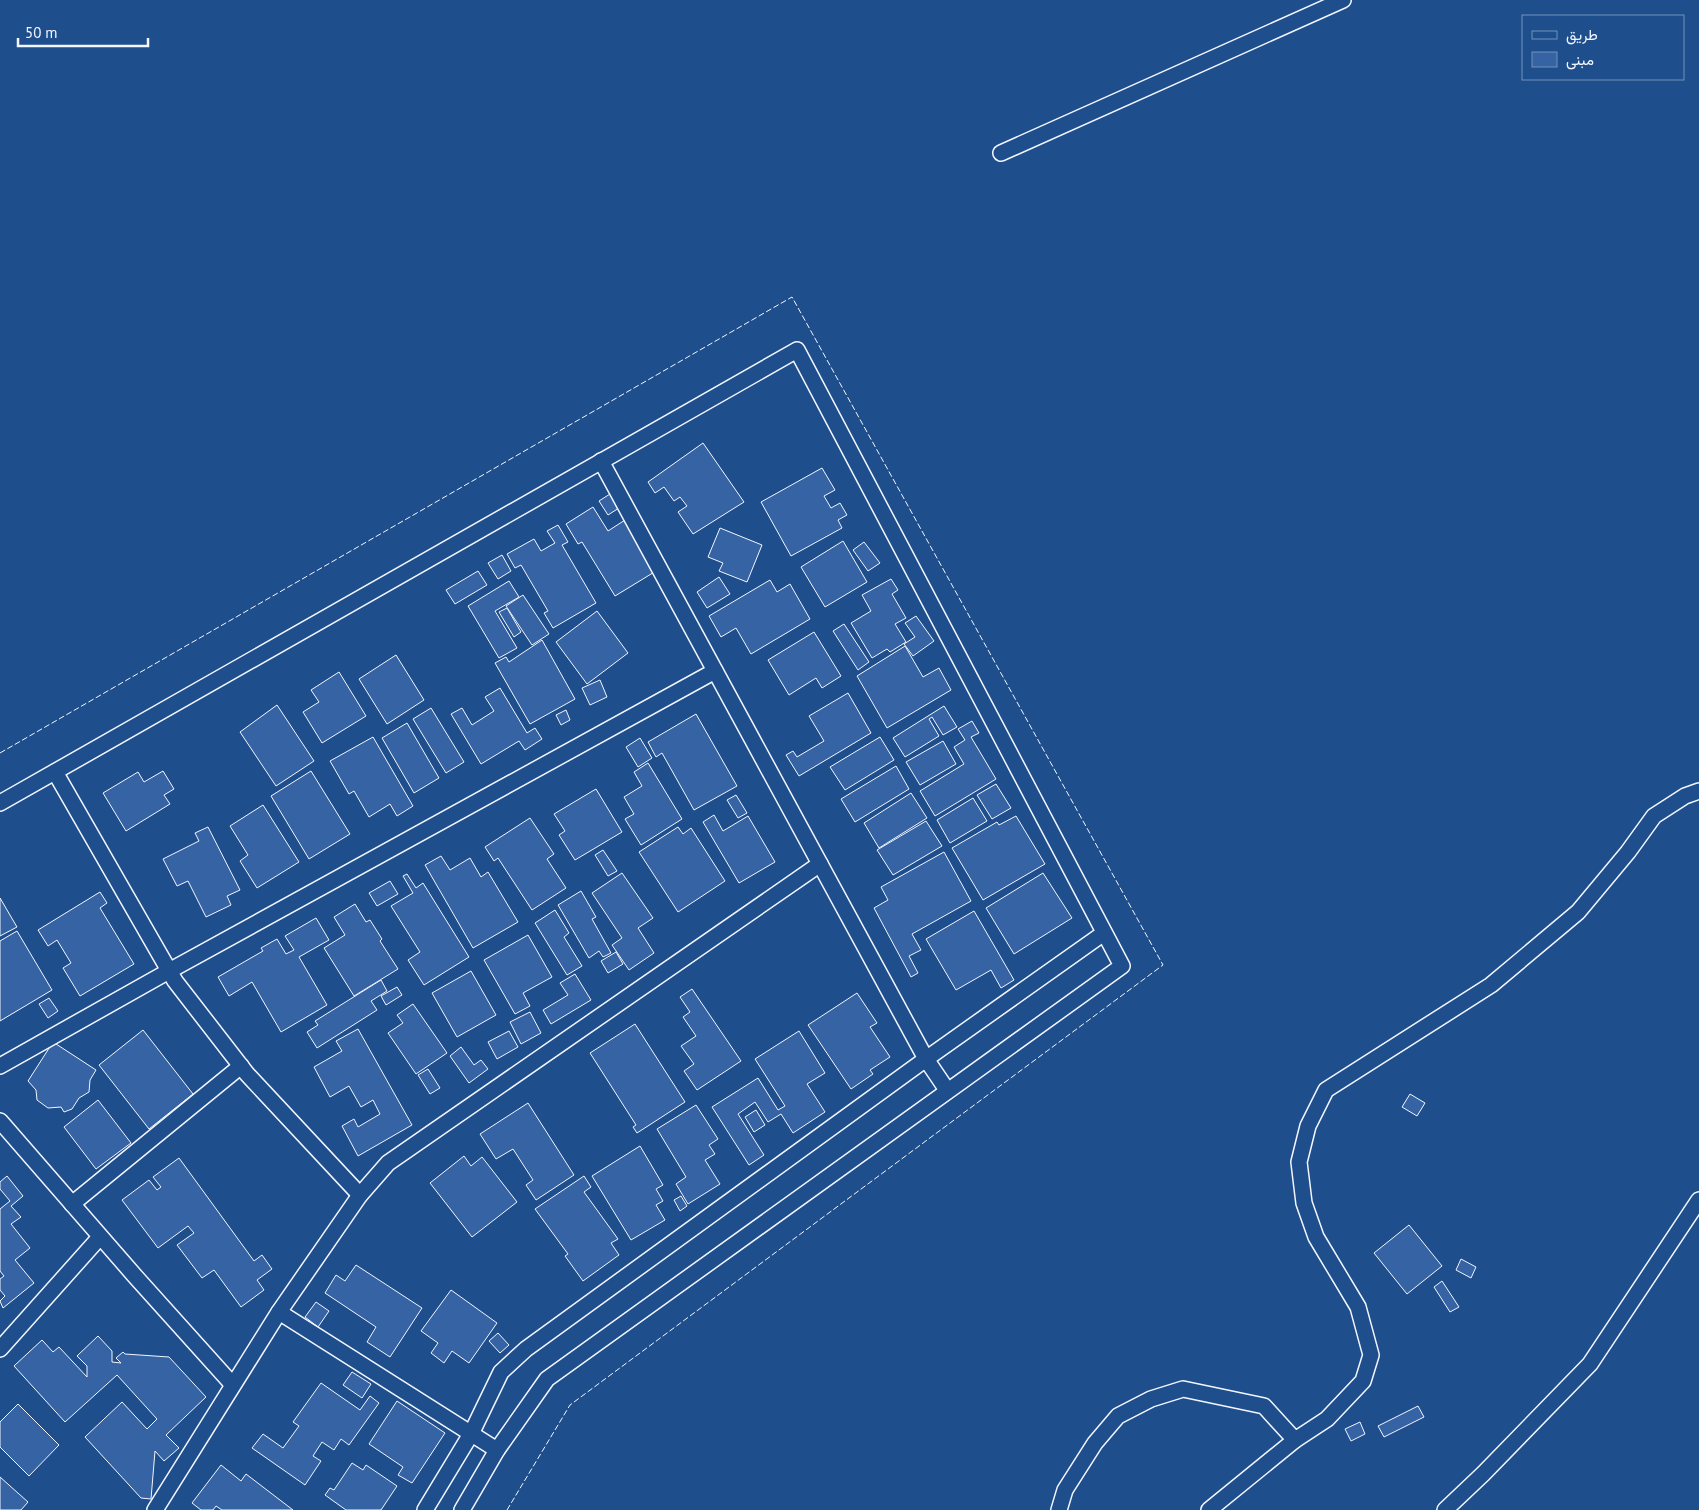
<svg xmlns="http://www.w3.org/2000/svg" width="1699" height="1510" viewBox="0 0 1699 1510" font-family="'PT Sans',Vazirmatn,sans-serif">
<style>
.building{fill:#3563a3;stroke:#f2f6ff}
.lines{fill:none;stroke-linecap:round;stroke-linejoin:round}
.street-casing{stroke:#f2f6ff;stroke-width:18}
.street{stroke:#1f4e8c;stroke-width:15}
.fence{stroke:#f2f6ff;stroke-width:1;stroke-dasharray:6 2.5;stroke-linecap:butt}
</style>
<rect width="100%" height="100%" fill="#1f4e8c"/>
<g class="building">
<polygon points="703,443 744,502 693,534 678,512 687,506 680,497 674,501 664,487 655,493 648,482"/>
<polygon points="822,468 835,490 824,496 831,508 840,503 847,515 838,520 842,528 791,556 761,502"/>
<polygon points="610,494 619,508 608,515 599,501"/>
<polygon points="593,507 608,531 625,520 656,571 615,596 582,542 578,544 566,524"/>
<polygon points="558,525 568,542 562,545 596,603 553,628 544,613 548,611 521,565 515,568 507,554 534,539 541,551 555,543 547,531"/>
<polygon points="720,528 762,545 747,582 719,571 723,563 708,557"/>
<polygon points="843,541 867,582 825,607 801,567"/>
<polygon points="864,542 880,563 868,571 853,550"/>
<polygon points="502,555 511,571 498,579 488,563"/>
<polygon points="478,571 487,585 455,604 446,590"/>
<polygon points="719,577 730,594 707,608 697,592"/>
<polygon points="891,579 898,590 892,594 906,618 895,624 906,642 890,652 887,649 872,658 851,623 871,611 862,595"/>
<polygon points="770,580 777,592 790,584 810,619 751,654 736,628 721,637 709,616"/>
<polygon points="509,581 519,597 495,611 517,648 499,658 468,606"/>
<polygon points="523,595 549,634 532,645 506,606"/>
<polygon points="507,608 521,632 514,637 499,612"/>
<polygon points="597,611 628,653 587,684 556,642"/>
<polygon points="916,616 934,641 913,656 904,644 915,637 905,623"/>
<polygon points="844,624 869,662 858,670 833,631"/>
<polygon points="814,632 841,676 822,688 816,678 789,695 768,660"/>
<polygon points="542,640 575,699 530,724 495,663 506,657 509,662"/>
<polygon points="905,646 923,677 939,668 951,690 887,728 857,676"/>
<polygon points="396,655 424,700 387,724 359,679"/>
<polygon points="339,672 366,716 322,743 303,712 319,702 311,690"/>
<polygon points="600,680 607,697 590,705 582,688"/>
<polygon points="500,688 527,733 535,728 542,739 525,750 519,741 481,764 451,714 462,708 472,725 494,711 485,697"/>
<polygon points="848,693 871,733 799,776 786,755 793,751 797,757 824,741 809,716"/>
<polygon points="277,705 314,761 276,786 240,732"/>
<polygon points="944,706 957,727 943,735 932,717 929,719 939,736 905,757 893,738"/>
<polygon points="431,708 464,762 446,773 413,719"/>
<polygon points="566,710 570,720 561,725 556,715"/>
<polygon points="696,714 737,786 694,810 662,753 656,757 648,742"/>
<polygon points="972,721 979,733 971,737 996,779 935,816 920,791 964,764 954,747 965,740 958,729"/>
<polygon points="407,723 439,778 414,793 382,738"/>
<polygon points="373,737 413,806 397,816 390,804 369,817 354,791 349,794 330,761"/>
<polygon points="880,737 894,760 845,790 830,767"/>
<polygon points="640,738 652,758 638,767 626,747"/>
<polygon points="943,741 956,764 920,785 906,762"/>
<polygon points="648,763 682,819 641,845 625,819 634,814 624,797 642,786 634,772"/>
<polygon points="896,766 909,789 855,822 841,799"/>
<polygon points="163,771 174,789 164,795 170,804 126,831 103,793 138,772 144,782"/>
<polygon points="311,771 350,834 309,859 271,796"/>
<polygon points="996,784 1011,808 992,819 977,795"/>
<polygon points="596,789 622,832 575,860 559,835 565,831 554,814"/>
<polygon points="911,793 927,818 879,848 864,823"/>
<polygon points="736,795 747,813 738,818 727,800"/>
<polygon points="973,798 987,821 950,843 937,820"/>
<polygon points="263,805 299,862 257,888 240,861 248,855 230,826"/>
<polygon points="714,815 723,831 748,816 775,862 739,883 703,822"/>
<polygon points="1016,816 1045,864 983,900 952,848 997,822 999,825"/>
<polygon points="530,818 554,854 547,859 566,888 532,910 498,858 494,861 485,847"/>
<polygon points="926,821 942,846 893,875 877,850"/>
<polygon points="208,827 240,890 227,896 231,905 206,917 188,881 177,886 163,859 199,841 195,833"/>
<polygon points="678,827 683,834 691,828 725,881 678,912 639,852"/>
<polygon points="603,850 617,871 608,876 595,855"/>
<polygon points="944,852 971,901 912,934 921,950 909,956 918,973 911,977 874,908 888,900 881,887"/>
<polygon points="441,856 450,870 470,858 481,877 488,872 518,922 473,948 425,865"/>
<polygon points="622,873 653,918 638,928 654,953 629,970 612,945 622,938 592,893"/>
<polygon points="1043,873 1072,918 1014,954 986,908"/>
<polygon points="407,874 416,888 423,883 469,957 424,985 408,960 420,952 391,906 413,893 403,876"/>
<polygon points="390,881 398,894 377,906 369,893"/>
<polygon points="581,891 596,917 592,919 611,953 603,957 599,951 589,958 558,905"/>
<polygon points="100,892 107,903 100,908 134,964 80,996 63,968 71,963 57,940 48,946 38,930"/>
<polygon points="0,898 17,927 0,936"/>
<polygon points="355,904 366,922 370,920 382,939 380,941 398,969 354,996 324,948 345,935 334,917"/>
<polygon points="555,910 569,933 564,937 582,966 567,975 535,923"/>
<polygon points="974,911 1014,980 1001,988 991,970 956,990 926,939"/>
<polygon points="316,918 329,940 299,957 327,1005 281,1032 252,982 229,996 218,977 263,951 261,948 277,939 286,954 294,950 285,936"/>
<polygon points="17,931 52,990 0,1021 0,941"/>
<polygon points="528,935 552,977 523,993 530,1006 515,1014 484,960"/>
<polygon points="616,952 623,964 608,973 601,961"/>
<polygon points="471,971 496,1015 457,1037 432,993"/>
<polygon points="575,974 591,1000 551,1024 543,1010 568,995 560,983"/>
<polygon points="381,980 387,991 371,1001 377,1010 317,1048 307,1032 318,1025 315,1021"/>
<polygon points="397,987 402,995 386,1005 381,996"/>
<polygon points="692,989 741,1061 697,1090 684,1071 694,1064 681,1046 696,1036 683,1017 690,1012 680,997"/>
<polygon points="857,993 877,1023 870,1027 890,1057 870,1070 873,1074 851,1089 808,1025"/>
<polygon points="49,998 58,1011 48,1018 39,1004"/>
<polygon points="413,1004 447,1053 416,1074 388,1033 403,1023 397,1015"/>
<polygon points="530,1012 541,1033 521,1044 510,1022"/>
<polygon points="635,1024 685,1102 637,1133 633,1127 636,1125 590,1053"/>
<polygon points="358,1029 412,1125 358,1156 342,1126 354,1119 358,1127 380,1114 373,1100 361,1107 349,1086 330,1097 314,1067 342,1051 336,1041"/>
<polygon points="143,1030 193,1094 149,1129 99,1065"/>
<polygon points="509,1031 518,1047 497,1059 488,1042"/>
<polygon points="799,1031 825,1073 807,1084 825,1112 793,1133 781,1114 768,1122 755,1102 738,1114 764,1155 749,1165 712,1107 758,1078 778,1110 785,1106 755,1059"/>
<polygon points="53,1042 96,1070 90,1080 89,1092 79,1098 72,1109 64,1112 61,1107 48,1108 37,1100 36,1090 28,1081"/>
<polygon points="461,1047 474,1065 481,1060 488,1069 469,1083 450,1056"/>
<polygon points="428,1069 440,1088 430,1094 418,1075"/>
<polygon points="1410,1094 1425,1103 1417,1116 1402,1107"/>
<polygon points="98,1100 131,1143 96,1169 64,1127"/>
<polygon points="528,1103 574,1175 536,1200 526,1185 533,1180 513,1149 496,1159 480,1134"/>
<polygon points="696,1105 718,1139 709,1145 715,1154 705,1160 720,1184 688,1204 676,1184 686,1177 657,1129"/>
<polygon points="756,1110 765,1125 754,1132 745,1117"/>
<polygon points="640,1146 663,1185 656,1189 663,1201 656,1205 665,1220 631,1240 592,1176"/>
<polygon points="464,1156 471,1166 482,1157 517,1202 472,1237 430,1183"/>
<polygon points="179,1158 254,1261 262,1255 272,1269 257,1280 264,1290 241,1307 214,1270 202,1278 177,1245 194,1233 188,1226 158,1248 122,1200 149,1180 157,1190 161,1187 153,1177"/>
<polygon points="7,1176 23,1196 11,1206 21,1217 11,1224 30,1248 15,1260 34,1283 3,1308 0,1301 5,1296 0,1290 0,1279 4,1276 0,1271 0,1209 10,1201 0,1189 0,1182"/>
<polygon points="584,1176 591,1187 584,1192 618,1239 611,1243 619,1255 583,1281 565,1256 568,1254 535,1209"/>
<polygon points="681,1196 687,1206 680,1211 674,1200"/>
<polygon points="1409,1225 1442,1266 1407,1294 1374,1253"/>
<polygon points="1461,1259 1476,1267 1471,1278 1456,1270"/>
<polygon points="356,1265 422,1308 390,1357 367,1342 376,1327 325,1293 336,1275 345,1281"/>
<polygon points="1442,1281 1459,1307 1450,1312 1434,1287"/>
<polygon points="451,1290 497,1323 469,1363 452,1351 444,1363 431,1353 438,1343 421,1331"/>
<polygon points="316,1302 329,1311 318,1327 305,1317"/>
<polygon points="498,1333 509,1345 500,1353 489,1341"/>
<polygon points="98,1336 112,1351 112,1362 121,1363 116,1358 123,1352 125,1354 169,1357 206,1397 166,1435 179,1448 164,1461 155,1451 151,1499 141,1498 85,1437 122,1402 147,1429 157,1419 117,1375 65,1422 14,1366 42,1340 53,1352 59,1347 87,1377 87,1366 77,1356"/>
<polygon points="352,1372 371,1384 362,1398 343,1385"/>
<polygon points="321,1383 360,1410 370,1396 379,1403 349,1445 341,1439 334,1450 322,1442 313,1456 321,1461 305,1485 252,1448 263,1434 283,1448 299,1426 293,1422"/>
<polygon points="397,1401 445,1433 412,1483 398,1475 403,1467 369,1444"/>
<polygon points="18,1404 59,1445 29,1476 0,1447 0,1422"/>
<polygon points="1418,1406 1424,1417 1384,1437 1378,1426"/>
<polygon points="1360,1422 1365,1434 1351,1441 1345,1429"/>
<polygon points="352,1463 363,1470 366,1465 397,1486 381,1510 346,1510 325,1495 330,1488 334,1490"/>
<polygon points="221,1465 241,1481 246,1474 293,1510 222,1510 216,1506 213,1510 201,1510 192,1503"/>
<polygon points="0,1477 28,1502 21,1510 0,1510"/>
</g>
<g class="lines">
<g class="street-casing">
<g id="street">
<polyline points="1001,153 1343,0"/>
<polyline points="601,461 926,1059 947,1090"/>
<polyline points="55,772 175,981 247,1074 360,1195"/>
<polyline points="0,803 797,350 1122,966 547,1379 497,1450 462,1510"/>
<polyline points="0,1066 169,971 715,671"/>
<polyline points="0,1121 134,1275 232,1384"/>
<polyline points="72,1204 241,1066"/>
<polyline points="279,1312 497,1450"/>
<polyline points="0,1349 100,1237"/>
<polyline points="155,1510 279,1312 360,1195 388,1163 820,864"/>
<polyline points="425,1510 471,1434 501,1372 526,1349 926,1059 1104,933"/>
<polyline points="1059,1510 1065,1490 1095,1443 1118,1416 1151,1399 1183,1389 1264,1406 1295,1440 1327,1419 1363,1381 1371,1355 1358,1307 1316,1237 1304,1203 1299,1162 1308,1126 1326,1090 1491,985 1578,912 1628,852 1654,816 1685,796 1699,791"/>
<polyline points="1209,1510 1295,1440"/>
<polyline points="1445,1510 1483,1474 1590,1364 1699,1200"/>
</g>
</g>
<use href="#street" class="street"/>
<polyline class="fence" points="0,753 792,297 1163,965 570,1405 507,1510"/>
</g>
<rect x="1522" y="15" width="162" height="65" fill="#1f4e8c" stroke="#7391ba"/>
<rect x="1532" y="31" width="25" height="8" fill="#1f4e8c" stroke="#7391ba"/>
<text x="1566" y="40" font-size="15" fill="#f2f6ff">طريق</text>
<rect x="1532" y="52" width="25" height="15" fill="#3563a3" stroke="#7391ba"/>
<text x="1566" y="65" font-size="15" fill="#f2f6ff">مبنى</text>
<path d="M18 38v8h130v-8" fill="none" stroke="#f2f6ff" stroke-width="2.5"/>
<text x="25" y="38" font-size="15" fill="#f2f6ff" stroke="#1f4e8c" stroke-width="4" paint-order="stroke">50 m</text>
</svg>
